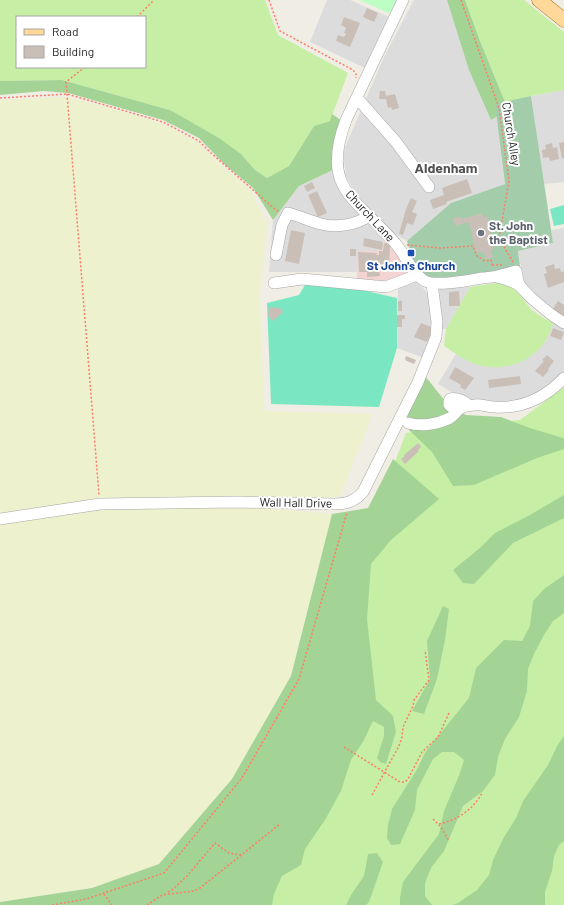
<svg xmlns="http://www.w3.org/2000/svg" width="564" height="905" viewBox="0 0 564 905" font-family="Barlow,sans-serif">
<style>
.residential{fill:#dddcdc}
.commercial{fill:#f3d4d2}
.farmland{fill:#edf1cd}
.grass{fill:#c6efa5;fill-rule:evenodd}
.forest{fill:#a4d495}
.cemetery{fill:#a3ccab}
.park{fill:#bdfec5}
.pitch{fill:#7be7c2}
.building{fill:#c9bfb7}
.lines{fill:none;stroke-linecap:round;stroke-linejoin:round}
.minor-casing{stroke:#a6a6a6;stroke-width:12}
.major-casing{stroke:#996e00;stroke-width:15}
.path{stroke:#ff7d66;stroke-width:1.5;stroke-dasharray:2 2;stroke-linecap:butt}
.minor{stroke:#fff;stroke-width:11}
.major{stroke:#ffd89a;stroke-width:14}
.worship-dot{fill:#6b7280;stroke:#fff;stroke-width:1.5}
.transit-dot{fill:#1a4fb4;stroke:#fff;stroke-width:1.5}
.labels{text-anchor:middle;stroke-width:4;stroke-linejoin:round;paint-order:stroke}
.street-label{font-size:12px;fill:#1f1f1f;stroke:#fff}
.worship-label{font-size:12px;font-weight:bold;fill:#5b616d;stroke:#fff;text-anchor:start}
.transit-label{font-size:12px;font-weight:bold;fill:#164399;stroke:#fff}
.quarter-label{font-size:14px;font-weight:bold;fill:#525252;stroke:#fff}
</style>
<rect width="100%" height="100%" fill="#f0ede4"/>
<g class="residential">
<polygon points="327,0 350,0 389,17 365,68 310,42"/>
<polygon points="414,0 450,0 495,104 505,184 451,203 407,241 393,233 372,212 354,191 346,176 343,152 384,57"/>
<polygon points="564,90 564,182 544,184 531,96"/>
<polygon points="333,170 339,186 350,203 368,224 384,239 382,251 357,251 357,272 269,272 273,220 299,186"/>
<polygon points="564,228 564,319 525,288 518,251 553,243 551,230"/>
<polygon points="416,280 428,294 434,327 424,358 397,348 398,286"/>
<polygon points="470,287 446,329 441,329 438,289"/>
<polygon points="553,323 564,329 564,375 537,396 501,406 461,398 438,384 456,354 470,362 546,341"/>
</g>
<polygon class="commercial" points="384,239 390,242 409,271 408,276 381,283 357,282 357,251 382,251"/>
<g class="farmland">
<polygon points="66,97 111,108 161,123 198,142 222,166 251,190 267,223 260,290 264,411 373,414 340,496 329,500 179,498 0,516 0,100"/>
<polygon points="184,505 266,508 332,514 291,676 232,779 159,864 92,888 0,902 0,523 100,508"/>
</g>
<g class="grass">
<path d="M0,0H265L278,35L348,73L330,121L314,126L289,166L267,178L255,170L241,154L170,110L62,80L0,81ZM17,17H145V67H17Z"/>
<polygon points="465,0 524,0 564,32 564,90 531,96 505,102 480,41"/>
<path d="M496,283C517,285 519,296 532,310C538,315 546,319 553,323C551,329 549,335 546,340C531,365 496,374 470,362C461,358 452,351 444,346L446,329L470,287Z"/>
<polygon points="564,387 564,905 102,905 165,883 313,676 406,433 520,420"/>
</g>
<g class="forest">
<polygon points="447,0 465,0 480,41 505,102 506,111 491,120 469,70"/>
<polygon points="62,80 170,110 219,138 241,154 255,170 267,178 289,166 314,126 330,121 332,114 342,121 335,169 299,186 273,220 253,188 224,164 199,138 163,120 68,93 44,91 0,95 0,81"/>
<polygon points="425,376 449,406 466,415 501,417 530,428 563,438 564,439 564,449 537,458 474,485 453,486 432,452 409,430 402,417"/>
<polygon points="393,459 439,499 391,540 371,564 367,619 376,700 393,716 396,732 386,764 380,762 377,758 384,736 384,727 373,721 364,740 351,760 341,791 325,820 305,849 301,865 282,876 274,894 272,905 0,905 0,902 92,888 159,864 232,779 291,676 332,514 368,508"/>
<polygon points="564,495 564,518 513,543 474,584 463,583 453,570 481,547 495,533 530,515"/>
<polygon points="564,575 564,613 553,621 544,635 534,654 528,669 527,691 519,717 505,739 498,757 495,775 483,791 463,806 444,851 431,868 425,883 425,896 432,905 434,905 400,905 400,898 403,882 439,834 444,811 460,773 464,760 454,752 442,752 433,759 417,790 415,810 400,844 391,845 387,838 388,825 392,809 416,771 426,751 469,698 476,668 504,640 522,641 530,626 533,601 544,589"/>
<polygon points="443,606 449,609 445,640 437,679 424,714 412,711 430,679 427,641"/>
<polygon points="564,736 564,841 559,845 554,856 552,871 545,892 545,905 452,905 458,903 477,890 489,875 493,860 504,837 516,818 523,801 548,765 557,746"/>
<polygon points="377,853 383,862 369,902 366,905 346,905 351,895 364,876 368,854"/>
</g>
<polygon class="cemetery" points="531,96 553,243 518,251 520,266 493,273 431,281 414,265 407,241 451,203 505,184 495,104"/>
<polygon class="park" points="359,0 397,0 391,14"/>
<g class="pitch">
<polygon points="564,205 564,224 554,226 550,209"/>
<polygon points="309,278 397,298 397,348 379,407 271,404 267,303 299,295"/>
</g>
<g class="building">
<polygon points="367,8 378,13 374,22 363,17"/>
<polygon points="344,17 360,23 350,47 336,41 338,35 344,37 346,34 344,33 346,28 341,25"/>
<polygon points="380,91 385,91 386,96 395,94 399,108 392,110 391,107 388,108 386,99 379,99"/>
<polygon points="564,142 564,158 562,159 559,143"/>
<polygon points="552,143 553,148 557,147 559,159 550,161 549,157 543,158 542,150 546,149 545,145"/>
<polygon points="467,179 472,193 446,202 447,204 433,209 430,200 444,195 442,188"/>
<polygon points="312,182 315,188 307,192 304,186"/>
<polygon points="317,191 327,213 318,217 308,195"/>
<polygon points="411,198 417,201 412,212 417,214 413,225 407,223 403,235 399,234 406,209"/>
<polygon points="482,213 483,217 487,216 492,238 495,237 496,241 493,242 494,249 491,250 493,257 485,259 484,252 476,253 469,222 455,226 453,218 461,217 462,219"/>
<polygon points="291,230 305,233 299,264 285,261"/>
<polygon points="364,238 383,242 382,250 363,246"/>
<polygon points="384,243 390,244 389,269 379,269 380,276 367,277 367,272 359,272 358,252 377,253 376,255 379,255 379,251 383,251"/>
<rect x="350" y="249" width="6" height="7"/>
<polygon points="554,264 555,269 560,268 561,272 564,271 564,282 548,288 544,274 547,273 545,267"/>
<polygon points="393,265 400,266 400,272 393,272"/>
<polygon points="459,291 460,306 449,306 449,292"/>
<rect x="398" y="301" width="4" height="10"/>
<polygon points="558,301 564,305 564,318 552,310"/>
<polygon points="269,307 280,308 283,312 273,321 268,316"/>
<polygon points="397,315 405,315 405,319 402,319 402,327 397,327"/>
<polygon points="421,323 433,328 427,342 414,337"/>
<polygon points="553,328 564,332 561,340 550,336"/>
<polygon points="547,355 554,361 548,369 549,370 543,377 535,371 544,361 542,360"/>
<polygon points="406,356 416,360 414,364 405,360"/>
<polygon points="455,367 474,378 465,390 460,387 461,385 449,378"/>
<polygon points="520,376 521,384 489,388 488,380"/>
<polygon points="418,443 421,447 418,450 419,451 405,464 401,459 405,456 404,455"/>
</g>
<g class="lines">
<g class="minor-casing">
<g id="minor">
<path d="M403,0L346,120C320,189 356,198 395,243C405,254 413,275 425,281C436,287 470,280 482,278C487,278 493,276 497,277C504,279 514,281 520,286C525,291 529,297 535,301C544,309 554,317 564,323"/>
<polyline points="357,98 396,142 429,187"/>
<path d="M276,255L282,225L288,213C299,216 310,221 321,224C336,228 356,225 369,216"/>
<polyline points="497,276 516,271 519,285"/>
<polyline points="274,283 302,279 386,287 417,275"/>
<path d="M469,406C465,401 456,397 450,399L449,402V405L454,409C461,408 468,405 475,405C481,404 488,407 494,407C522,409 545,398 564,378"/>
<path d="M408,423C421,427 438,424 450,418C454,416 457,411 460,408"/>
<path d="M0,519L100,504L237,502L335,504C347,504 355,501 363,492L418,382L436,337L437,322L432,284"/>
</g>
</g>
<g class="major-casing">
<polyline id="major" points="539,0 564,20"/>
</g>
<g class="path">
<polyline points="269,0 280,31 353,70 356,74 356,78"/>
<polyline points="461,0 499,108 509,181 499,238 513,262"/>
<polyline points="137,17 154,0"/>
<polyline points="85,67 66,82 67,94 99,495"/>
<polyline points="0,98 67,94 163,122 199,141 211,153 277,211 279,211"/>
<polyline points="407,245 440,248 473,246 477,256 485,261 491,260 493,267"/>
<polyline points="492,265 502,265"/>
<polyline points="344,747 400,782 405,782 408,779 422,752 438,737 449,713"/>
<polyline points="372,795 399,746 402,737 403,727 413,706 414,700 429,680 425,650"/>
<polyline points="433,819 441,827 449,841"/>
<path d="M439,824C457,820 473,810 482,793"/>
<polyline points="168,892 171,891 187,876 215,843 229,853 241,855"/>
<polyline points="104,894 112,905"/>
<polyline points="52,905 86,899 164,873 242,778 299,679 347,512"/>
<polyline points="147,905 162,895 194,891 200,888 280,824"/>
</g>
<use href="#minor" class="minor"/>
<use href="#major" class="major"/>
</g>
<circle class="worship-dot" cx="481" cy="233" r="4"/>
<rect class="transit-dot" x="407" y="249" width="8" height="8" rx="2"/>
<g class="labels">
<g class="street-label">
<text transform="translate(511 134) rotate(81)" y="4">Church Alley</text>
<text transform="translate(370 216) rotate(47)" y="4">Church Lane</text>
<text transform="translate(296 503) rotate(1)" y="4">Wall Hall Drive</text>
</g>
<g class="worship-label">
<text x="489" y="230">St. John<tspan x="489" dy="14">the Baptist</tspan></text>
</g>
<g class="transit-label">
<text x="411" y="270">St John's Church</text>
</g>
<g class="quarter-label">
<text x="446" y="173">Aldenham</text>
</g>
</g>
<rect x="16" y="16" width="130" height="52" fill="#ffffff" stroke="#a5a5a5"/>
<rect x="24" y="29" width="20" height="6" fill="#ffd89a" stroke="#a5a5a5"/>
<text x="52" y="36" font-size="12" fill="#1f1f1f">Road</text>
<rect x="24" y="46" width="20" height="12" fill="#c9bfb7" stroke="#a5a5a5"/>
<text x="52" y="56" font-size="12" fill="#1f1f1f">Building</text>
</svg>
